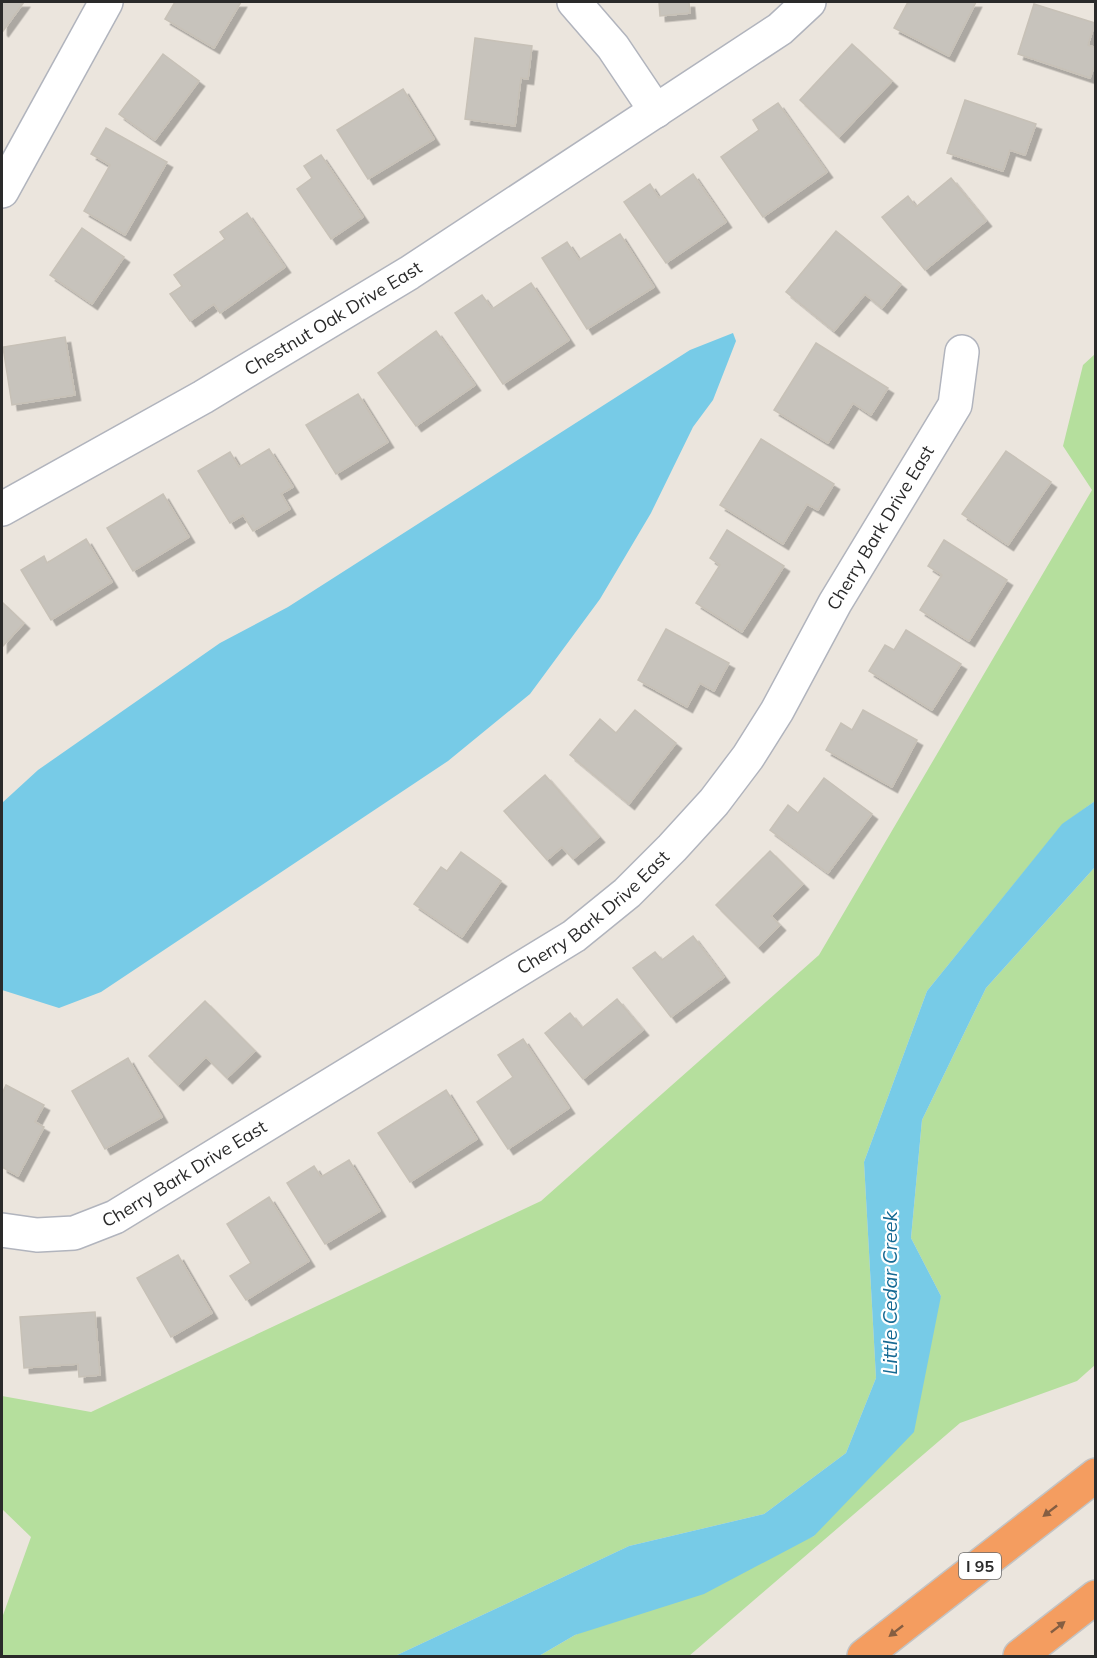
<svg xmlns="http://www.w3.org/2000/svg" width="1097" height="1658" viewBox="0 0 1097 1658" font-family="Mulish,sans-serif">
<style>
.green{fill:#b5df9d}
.water{fill:#77cbe7}
.building{fill:#c7c3bc;stroke:#c7c1b7;stroke-width:1.5;filter:url(#shadow)}
.lines{fill:none;stroke-linecap:round;stroke-linejoin:round}
.minor-casing{stroke:#b1b4bd;stroke-width:36}
.highway-casing{stroke:#c3c3c3;stroke-width:36}
.minor{stroke:#fff;stroke-width:33}
.highway{stroke:#f49d60;stroke-width:33}
.oneway{fill:#855e42}
.labels{text-anchor:middle;stroke-width:4.5;stroke-linejoin:round;paint-order:stroke}
.shield{fill:#fff;stroke:#6a6a6a;stroke-width:1.5}
.shield-label{font-size:16px;font-weight:bold;fill:#2a2a2a}
.street-label{font-size:18px;fill:#2a2a2a;stroke:#fff}
.water-label{font-size:20px;font-style:italic;fill:#166a93;stroke:#fff}
</style>
<defs>
<filter id="shadow"><feDropShadow dx="5.5" dy="5.5" stdDeviation="0" flood-color="#0004"/></filter>
</defs>
<rect width="100%" height="100%" fill="#ebe5dd"/>
<g class="green">
<polygon points="1095,354 1095,801 1062,825 927,991 864,1162 876,1378 846,1453 764,1514 629,1546 395,1656 2,1656 2,1618 31,1537 2,1509 2,1396 91,1412 541,1201 819,955 1092,490 1063,446 1083,365"/>
<polygon points="1095,867 1095,1365 1077,1381 960,1423 689,1656 539,1656 575,1635 814,1536 941,1296 911,1238 922,1120 986,988"/>
</g>
<g class="water">
<polygon points="733,333 736,341 713,400 693,427 651,513 600,599 530,694 448,761 101,992 59,1008 2,990 2,803 38,770 220,643 288,607 690,350"/>
<polygon points="1095,801 1095,867 986,988 922,1120 911,1238 941,1296 914,1432 814,1536 704,1594 575,1635 539,1656 395,1656 629,1546 764,1514 846,1453 876,1378 864,1162 927,991 1062,824"/>
</g>
<g class="building">
<polygon points="2,2 24,2 3,31 2,30"/>
<polygon points="175,2 241,2 214,48 165,19"/>
<polygon points="659,2 689,2 690,13 660,16"/>
<polygon points="908,2 976,2 949,56 894,28"/>
<polygon points="1034,4 1095,23 1088,45 1096,48 1096,61 1090,78 1018,54"/>
<polygon points="475,38 532,46 528,79 521,78 515,126 465,119"/>
<polygon points="852,44 892,81 839,137 800,100"/>
<polygon points="163,54 199,81 155,140 119,114"/>
<polygon points="403,89 434,139 368,179 337,130"/>
<polygon points="965,100 1036,124 1025,155 1010,150 1003,171 947,153"/>
<polygon points="778,103 827,172 763,217 721,157 759,130 753,120"/>
<polygon points="106,128 167,162 125,235 84,211 110,165 91,154"/>
<polygon points="321,155 363,217 331,239 297,189 312,178 304,166"/>
<polygon points="693,174 726,222 666,263 624,202 650,184 659,198"/>
<polygon points="951,178 986,221 925,270 882,217 908,196 916,207"/>
<polygon points="247,213 285,267 220,313 214,304 190,321 170,294 182,286 174,275 225,239 220,232"/>
<polygon points="82,228 124,257 92,304 50,275"/>
<polygon points="836,231 901,284 882,308 865,294 834,331 786,292"/>
<polygon points="620,234 654,287 587,329 542,258 567,242 579,260"/>
<polygon points="531,283 569,340 503,384 455,313 482,295 492,309"/>
<polygon points="436,331 475,385 416,426 378,373"/>
<polygon points="65,337 75,395 12,405 3,347"/>
<polygon points="816,343 888,388 871,415 853,403 828,443 774,410"/>
<polygon points="358,394 388,442 336,474 306,425"/>
<polygon points="761,439 834,484 818,510 807,504 783,544 720,505"/>
<polygon points="269,449 293,487 281,494 290,509 253,531 243,515 230,523 198,471 230,452 239,467"/>
<polygon points="1006,451 1051,482 1008,545 962,514"/>
<polygon points="163,494 189,537 133,571 107,528"/>
<polygon points="727,530 784,566 742,632 696,603 720,565 710,558"/>
<polygon points="86,539 112,582 51,620 21,570 44,556 47,563"/>
<polygon points="944,540 1007,580 969,641 920,610 942,575 928,566"/>
<polygon points="2,602 24,623 2,647"/>
<polygon points="666,629 729,663 714,691 700,683 687,707 638,680"/>
<polygon points="906,630 961,664 932,710 869,671 885,645 894,650"/>
<polygon points="635,710 676,743 629,804 570,755 600,719 616,733"/>
<polygon points="863,710 917,740 892,787 826,750 841,723 852,730"/>
<polygon points="545,775 599,837 573,859 562,847 547,860 504,811"/>
<polygon points="824,778 872,814 828,873 770,830 788,805 798,813"/>
<polygon points="770,851 803,884 771,916 780,925 758,947 716,905"/>
<polygon points="461,852 501,881 462,937 414,904 441,867 447,871"/>
<polygon points="693,936 724,977 671,1017 633,968 655,952 662,960"/>
<polygon points="617,999 643,1030 583,1079 545,1033 570,1013 582,1028"/>
<polygon points="205,1001 255,1051 227,1078 206,1057 178,1085 149,1056"/>
<polygon points="523,1039 569,1108 508,1149 477,1102 513,1077 498,1055"/>
<polygon points="128,1058 162,1117 105,1149 72,1091"/>
<polygon points="6,1085 44,1105 35,1122 44,1127 18,1176 2,1167 2,1094"/>
<polygon points="446,1090 477,1139 410,1182 378,1133"/>
<polygon points="349,1160 380,1211 325,1244 287,1183 314,1166 321,1177"/>
<polygon points="269,1197 309,1261 246,1300 230,1276 251,1263 227,1224"/>
<polygon points="178,1255 212,1313 171,1337 137,1278"/>
<polygon points="95,1312 100,1375 79,1377 78,1364 24,1368 20,1317"/>
</g>
<g class="lines">
<g class="minor-casing">
<g id="minor">
<polyline points="574,2 613,47 656,111"/>
<polyline points="2,191 106,2"/>
<path id="s1" d="M2,509L203,397L409,273L780,29L809,2"/>
<path id="s2" d="M2,1230L37,1235L74,1233L115,1217L574,936L627,893L672,848L714,802L748,757L777,711L835,603L955,405L962,352"/>
</g>
</g>
<g class="highway-casing">
<g id="highway">
<polyline points="864,1656 1096,1475"/>
<polyline points="1020,1656 1096,1597"/>
</g>
</g>
<use href="#minor" class="minor"/>
<use href="#highway" class="highway"/>
</g>
<defs><path id="oneway-solid" d="M-6-.8H1V-3.2L6.5 0L1 3.2V.8H-6Z" transform="scale(1.5)"/></defs>
<g class="oneway">
<use href="#oneway-solid" transform="translate(1050 1511) rotate(142)"/>
<use href="#oneway-solid" transform="translate(1058 1627) rotate(-38)"/>
<use href="#oneway-solid" transform="translate(896 1631) rotate(142)"/>
</g>
<g class="labels">
<rect class="shield" x="959" y="1553" width="42" height="26" rx="4.5"/>
<g class="shield-label">
<text x="980" y="1572">I 95</text>
</g>
<g class="street-label">
<text dy="6" stroke="none"><textPath href="#s1" startOffset="382">Chestnut Oak Drive East</textPath></text>
<text dy="6" stroke="none"><textPath href="#s2" startOffset="1170">Cherry Bark Drive East</textPath></text>
<text dy="6" stroke="none"><textPath href="#s2" startOffset="684">Cherry Bark Drive East</textPath></text>
<text dy="6" stroke="none"><textPath href="#s2" startOffset="198">Cherry Bark Drive East</textPath></text>
</g>
<g class="water-label">
<text transform="translate(890 1293) rotate(-90)" y="7">Little Cedar Creek</text>
</g>
</g>
<rect width="1097" height="1658" fill="none" stroke="#2a2a2a" stroke-width="6"/>
</svg>
